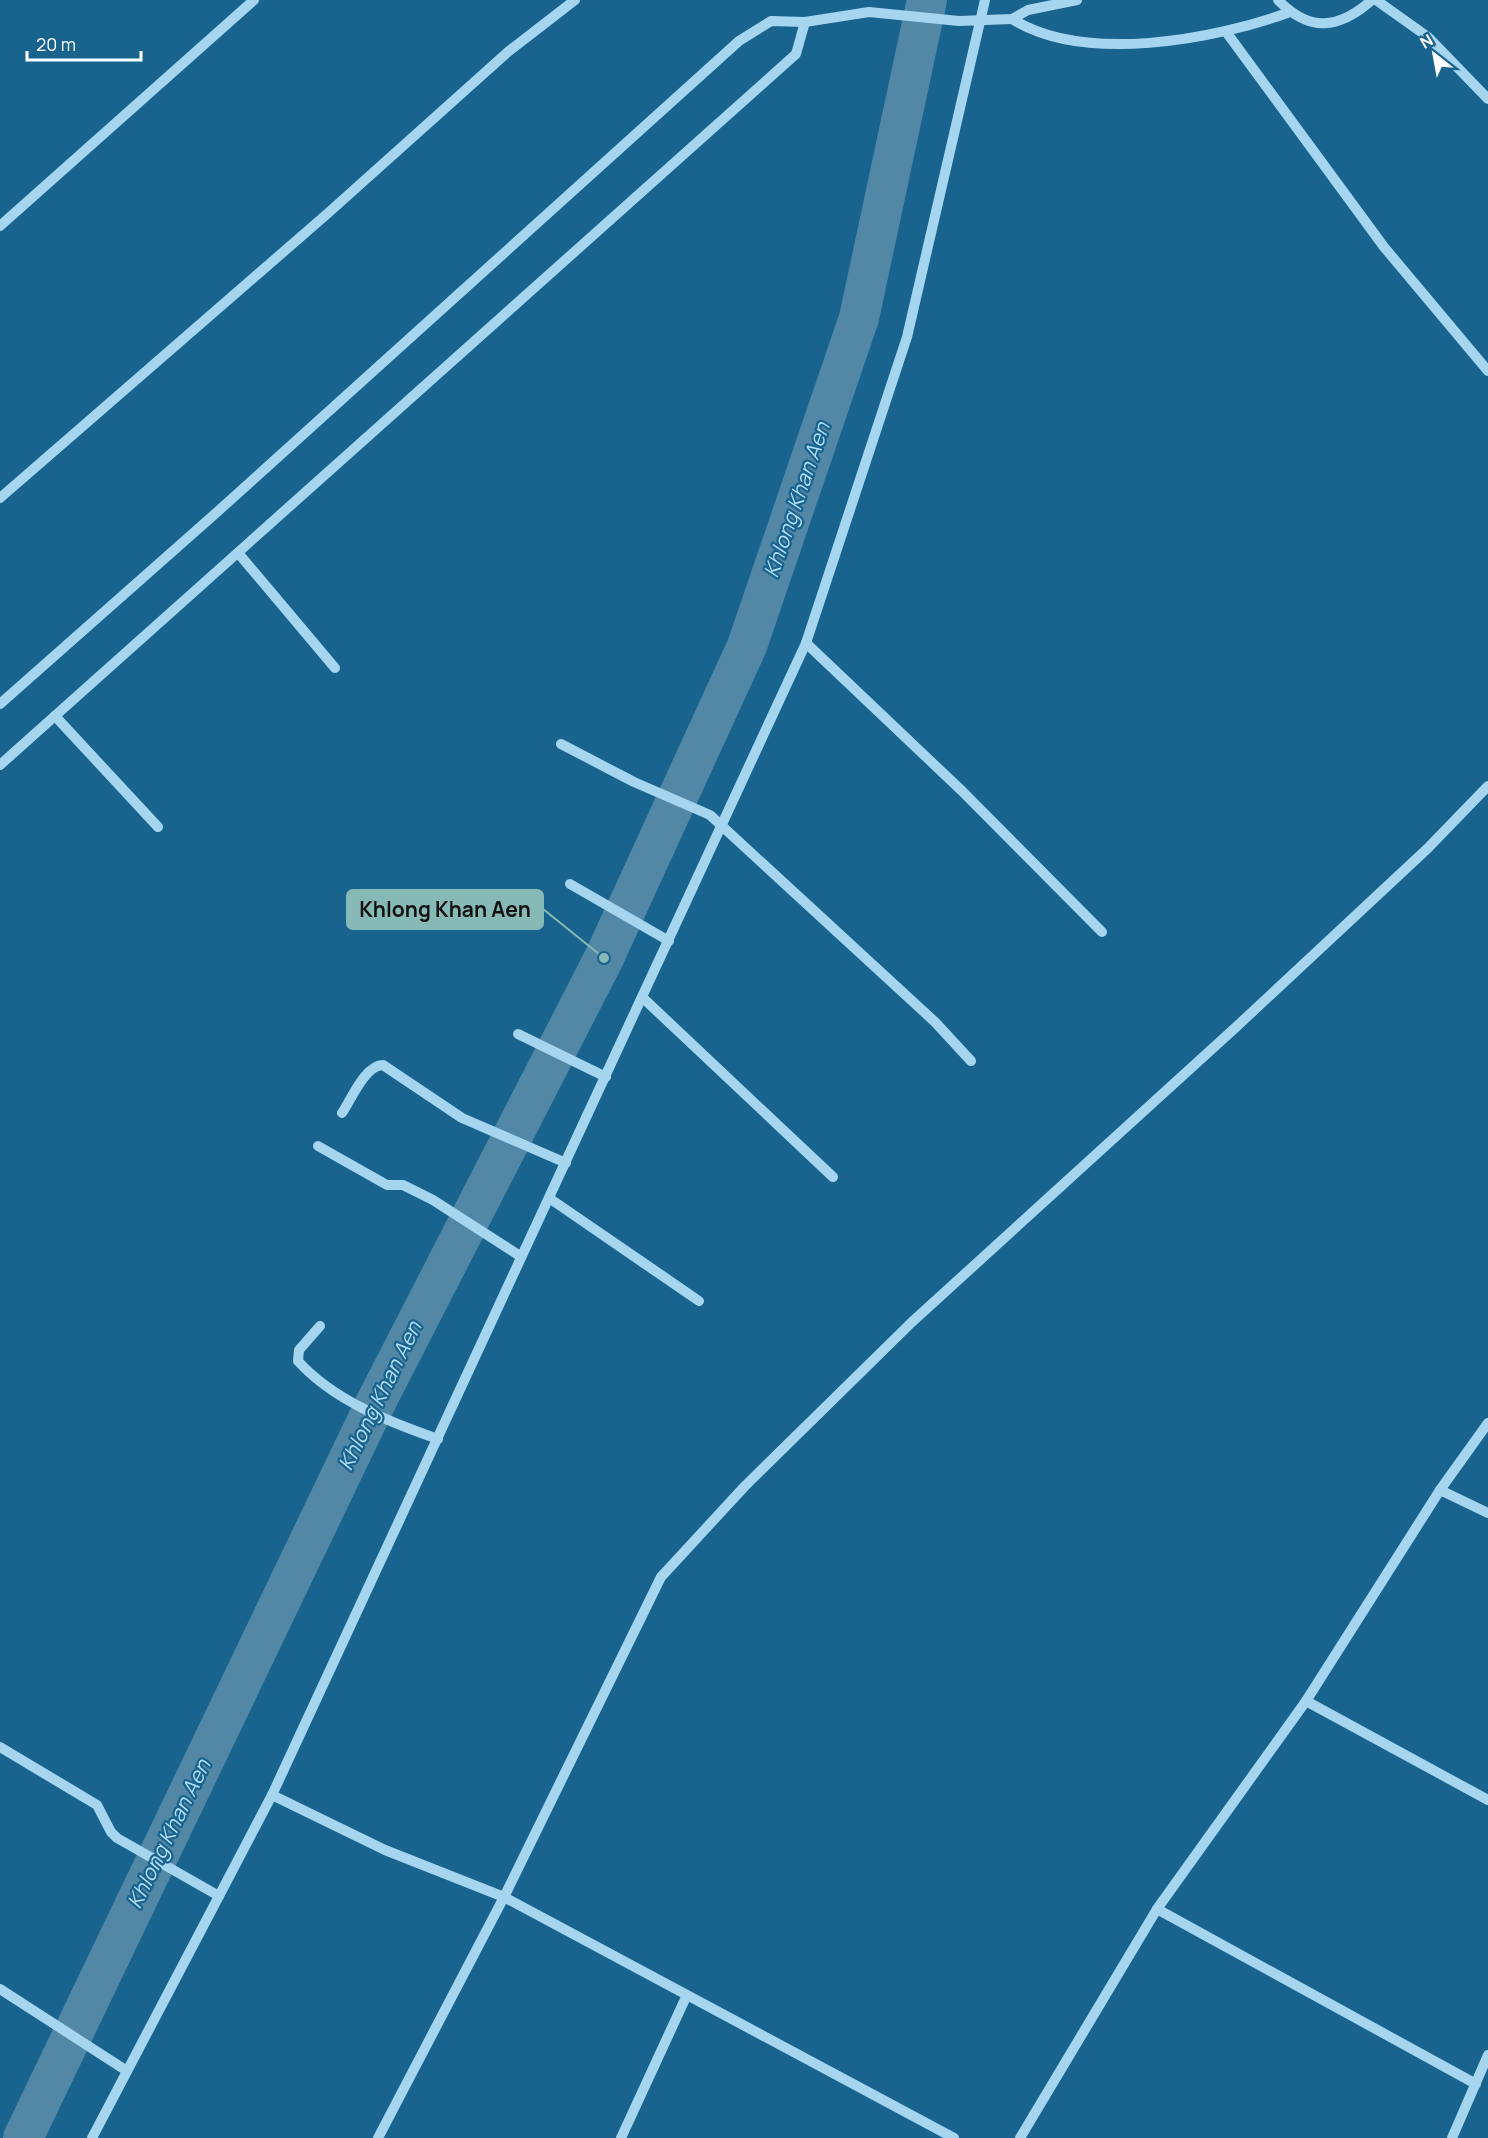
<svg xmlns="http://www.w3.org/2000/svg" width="1488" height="2138" viewBox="0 0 1488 2138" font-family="Manrope,sans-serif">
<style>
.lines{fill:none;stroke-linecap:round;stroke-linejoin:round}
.canal{stroke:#5287a5;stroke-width:40}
.minor{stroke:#a6d5ef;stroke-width:10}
.labels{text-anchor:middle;stroke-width:4.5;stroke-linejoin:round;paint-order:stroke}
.water-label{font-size:21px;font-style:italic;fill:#b2def6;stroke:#19638f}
.leader{fill:none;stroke:#87bab6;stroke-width:2}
.callout-dot{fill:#87bab6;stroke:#19638f;stroke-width:2}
.callout{fill:#87bab6;stroke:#87bab6;stroke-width:2}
.callout-label{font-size:21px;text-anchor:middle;font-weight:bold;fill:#111}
</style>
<rect width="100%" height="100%" fill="#19638f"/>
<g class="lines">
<polyline class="canal" points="23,2138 376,1402 604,958 747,646 859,318 927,0"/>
<g class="minor">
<path d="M1278,0C1310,33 1339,29 1372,0"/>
<polyline points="1376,0 1428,37 1488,99"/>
<path d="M1012,19C1084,64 1214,40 1290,12"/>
<polyline points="1227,33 1384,247 1488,371"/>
<polyline points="0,226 254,0"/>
<polyline points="0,498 327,214 509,51 575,0"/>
<polyline points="239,554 335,668"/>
<polyline points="806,643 962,791 1102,932"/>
<polyline points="0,704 216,513 739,41 771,21 805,22 869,12 959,21 1012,19 1028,10 1077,0"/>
<polyline points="55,716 158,827"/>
<polyline points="561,744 634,782 710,815 935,1022 971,1061"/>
<polyline points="0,765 796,54 805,22"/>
<polyline points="570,884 669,941"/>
<polyline points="643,998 833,1177"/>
<polyline points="518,1034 606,1077"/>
<path d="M342,1113C351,1100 365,1065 383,1065L462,1118L566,1163"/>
<polyline points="318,1146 387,1185 403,1185 433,1200 520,1256"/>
<polyline points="549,1198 699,1301"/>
<path d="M320,1326L299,1350L298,1361C333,1400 389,1422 438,1439"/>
<polyline points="1440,1490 1488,1513"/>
<polyline points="1306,1701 1488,1800"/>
<polyline points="0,1747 97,1805 111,1832 117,1838 219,1896"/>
<polyline points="272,1795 385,1850 504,1897 954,2138"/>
<polyline points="1157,1909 1476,2084"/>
<polyline points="0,1989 127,2071"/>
<polyline points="92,2138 272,1795 806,643 907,337 985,0"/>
<polyline points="378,2138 504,1897 661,1577 745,1486 912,1322 1235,1028 1427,849 1488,786"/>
<polyline points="621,2138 686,1997"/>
<polyline points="1020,2138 1157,1909 1306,1701 1440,1490 1488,1423"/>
<polyline points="1452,2138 1488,2055"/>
</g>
</g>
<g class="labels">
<g class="water-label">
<text transform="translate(797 500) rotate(-71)" y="7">Khlong Khan Aen</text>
<text transform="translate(380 1396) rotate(-64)" y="7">Khlong Khan Aen</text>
<text transform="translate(169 1834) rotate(-64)" y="7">Khlong Khan Aen</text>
</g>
</g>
<path class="leader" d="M604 958L543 909"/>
<circle class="callout-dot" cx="604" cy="958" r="6"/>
<rect class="callout" x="347" y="890" width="196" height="39" rx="6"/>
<g class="callout-label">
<text x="445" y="917">Khlong Khan Aen</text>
</g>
<g transform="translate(1434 54) rotate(329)" stroke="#19638f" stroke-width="4.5" paint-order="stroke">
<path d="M0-4.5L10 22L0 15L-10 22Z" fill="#ffffff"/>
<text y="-9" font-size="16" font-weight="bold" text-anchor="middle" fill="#ffffff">N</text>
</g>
<path d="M27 51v9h114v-9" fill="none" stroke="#ffffff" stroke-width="3"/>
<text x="36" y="51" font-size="18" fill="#ffffff" stroke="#19638f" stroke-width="4.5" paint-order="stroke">20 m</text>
</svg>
